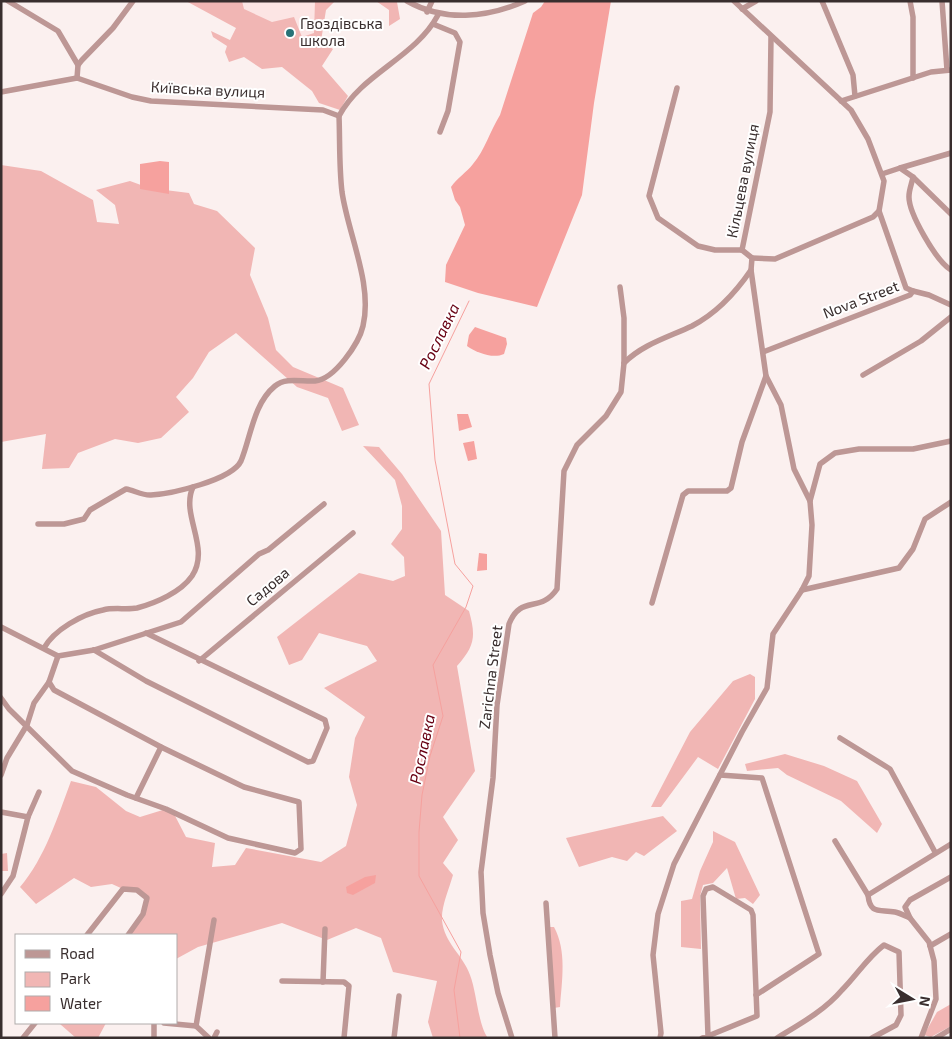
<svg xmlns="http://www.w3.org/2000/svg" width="952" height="1039" viewBox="0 0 952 1039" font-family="'Exo 2',sans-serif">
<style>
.built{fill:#fce5e4}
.green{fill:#f1b6b4}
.water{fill:#f6a19e}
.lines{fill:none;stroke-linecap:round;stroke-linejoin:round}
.stream{stroke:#f6a19e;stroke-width:1}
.minor{stroke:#bd9795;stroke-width:5.5}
.poi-dot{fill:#287277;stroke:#fff;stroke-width:2}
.labels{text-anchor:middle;stroke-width:4;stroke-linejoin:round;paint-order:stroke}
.poi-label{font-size:15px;fill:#392e2e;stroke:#fff;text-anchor:start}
.street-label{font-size:15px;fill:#392e2e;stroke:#fff}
.water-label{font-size:16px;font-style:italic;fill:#670012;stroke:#fff}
</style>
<rect width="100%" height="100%" fill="#fbf0ef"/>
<polygon class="built" points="224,1 318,1 316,54"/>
<g class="green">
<polygon points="186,1 242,1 244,9 272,22 294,17 302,37 314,33 315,1 335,1 326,10 321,41 333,49 322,66 348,96 340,110 319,103 312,91 282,67 262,69 244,57 229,62 225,52 227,46 213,37 211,31 230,40 236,28"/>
<polygon points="376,1 397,2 400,19 389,26 389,10"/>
<polygon points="1,165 41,171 93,200 97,222 119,224 115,205 96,190 130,181 149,188 189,193 194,204 217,211 255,248 250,275 268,318 276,350 293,367 343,388 359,425 342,431 328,398 297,387 236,333 209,352 193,378 176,397 189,412 161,438 138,443 115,439 78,453 69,468 42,469 46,434 1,442"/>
<path d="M363,446L379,447L402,474L441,531L445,595L469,611C476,636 475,646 457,666L475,771L443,817L458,840L443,863L453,875C449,889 441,907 442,920C444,943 463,955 470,975C477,993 478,1025 488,1038H433L428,1022L437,981L393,972L381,938L356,928L327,940L282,923L198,947L176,959V935H128L143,914L147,898L137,890L123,889L112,884L91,887L74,878L36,904L20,887C45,858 58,816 71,781L96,787L126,811L140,817L166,809L173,812L186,837L215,843L212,867L235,865L246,848L321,862L346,846L357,805L349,777L355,738L365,717L324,688L377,661L367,646L319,633L302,660L289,665L277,637L359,573L393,581L405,576L404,557L391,544L402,529V506L395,480Z"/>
<polygon points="750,674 755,677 755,699 718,769 698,757 661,807 651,807 690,732 733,681"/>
<polygon points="785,754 824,766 857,781 882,824 877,833 841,801 787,775 778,768 747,771 745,764"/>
<polygon points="663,816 677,831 644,856 636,852 627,861 612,857 579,867 566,838"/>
<polygon points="713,831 735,842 760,895 753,904 745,898 736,899 727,868 713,883 703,885 700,896 701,949 681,947 681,901 692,899 700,871 713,842"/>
<polygon points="7,853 8,871 1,871 1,854"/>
<path d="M549,927H554C567,951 562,980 560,1007L554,1008Z"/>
<polygon points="951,1004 951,1026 931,1037 924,1035 937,1012"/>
<polygon points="61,1023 106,1023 98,1038 76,1038 60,1024"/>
</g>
<g class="water">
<path d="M545,1H611L594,103L582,195L537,307L478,293L445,282L446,265L465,225L460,207L455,200L451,187C458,177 466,173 473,164C485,150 490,131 500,115L533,13L541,7Z"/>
<polygon points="160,161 169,162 169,194 140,189 140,164"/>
<path d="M475,327L506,338L507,344L504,354C493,359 477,353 467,346L469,335Z"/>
<polygon points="457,414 468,414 472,427 459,431"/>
<polygon points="474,441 477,459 468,461 463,443"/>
<polygon points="479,553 487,554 487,570 477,571"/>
<polygon points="376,875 375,883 353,895 347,893 346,887 365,877"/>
</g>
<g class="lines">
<polyline class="stream" points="460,1038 454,990 461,952 419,876 419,832 422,795 430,756 443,716 433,665 466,607 473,586 455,564 435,460 429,384 469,301"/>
<g class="minor">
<polyline points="8,1 58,31 78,65"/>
<path d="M407,1C444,22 487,18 525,1"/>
<polyline points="734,1 851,110 868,139 884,181 879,211 873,217 775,259 752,258"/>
<polyline points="822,1 853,75 855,96"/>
<polyline points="910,1 913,17 913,78"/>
<polyline points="942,1 947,70"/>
<polyline points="742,9 756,1"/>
<polyline points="427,12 432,1"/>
<polyline points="433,24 455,33 460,42 448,111 440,132"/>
<polyline points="77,78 78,65 82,60 113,28 133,1"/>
<polyline points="677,88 649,196 658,218 698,246 715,250 742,250"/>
<polyline points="1,92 77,78 132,97 151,101 323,110 339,116"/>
<polyline points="841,101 931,72 951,70"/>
<polyline points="900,168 951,153"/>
<polyline points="882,174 900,168 913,177 951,214"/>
<path d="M913,177C912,183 909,190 909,196C908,212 936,261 951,270"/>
<polyline points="742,250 770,112 771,37"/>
<polyline points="913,291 929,295 951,305"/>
<polyline points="763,352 910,295 913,291 906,288 879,211"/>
<path d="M624,363C643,344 669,337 692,326C717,313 736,292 751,270"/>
<polyline points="863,375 921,341 951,317"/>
<polyline points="810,501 820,464 835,453 859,449 913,449 951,441"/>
<path d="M38,524H64L84,519L90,510L126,489C133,490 144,496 151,495C171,494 232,480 241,461C251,437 253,404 275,386C286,377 302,382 315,381C335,379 359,343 363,326C373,284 348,234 342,192C339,167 340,141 339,116C362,73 415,58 438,15"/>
<polyline points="802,590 899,568 913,549 925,519 951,502"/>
<polyline points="652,603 683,495 688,491 727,491 731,488 742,442 766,376"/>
<polyline points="1,627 58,656"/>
<path d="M44,648C54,630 82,614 103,610C114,607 126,610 137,608C156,603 181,592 192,576C211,547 180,515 193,487"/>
<polyline points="94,650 146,681 308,762 313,761 327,728 325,720 146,633"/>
<polyline points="199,661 353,533"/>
<polyline points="1,698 9,709 72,771 127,795 166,809 228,838 295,853 301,849 299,802 244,787 161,747 54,690 49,682"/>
<polyline points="840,738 890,769 935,852"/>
<polyline points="1,775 7,758 27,725 34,703 49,682 58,656 94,650 181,622 259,554 268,550 324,504"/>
<polyline points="720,775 762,778 819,954 756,995"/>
<polyline points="136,798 161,747"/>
<polyline points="1,812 28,817 39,792"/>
<polyline points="835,841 868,895"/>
<polyline points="1,894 13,876 28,817"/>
<polyline points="546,903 555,1038"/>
<path d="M910,918C905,916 900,913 895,912C880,909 870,915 868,895L951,844"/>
<polyline points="87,935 123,889 137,890 147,898 143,914 128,935"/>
<polyline points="930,946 951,934"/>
<polyline points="282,981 344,982 349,986 344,1038"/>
<polyline points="323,982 325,929"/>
<polyline points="154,1023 154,1038"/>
<polyline points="164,1023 196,1026"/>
<polyline points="23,1038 35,1023"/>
<polyline points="209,1038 196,1026 214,920"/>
<polyline points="214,1038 217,1032"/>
<polyline points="394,1038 399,996"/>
<path d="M512,1038L498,993L490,955L483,913L481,872L493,778L497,705L509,624C521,594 540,614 557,589L564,471L577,445L606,416L621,392L624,363V318L620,287"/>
<polyline points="660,1038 661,1033 653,955 658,914 674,864 742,732 767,688 773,634 802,590 809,576 812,525 810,501 794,469 781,405 766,376 751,270 752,258 742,250"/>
<polyline points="702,1038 708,1036 757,1016 753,915 751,910 713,887 706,889 703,896 708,1036"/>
<path d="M777,1038C800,1024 824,1011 842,990C857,975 867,958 884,945L899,952L901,1015L896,1025L872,1038"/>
<polyline points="921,1038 936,999 934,961 929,942 910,918 905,907 910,900 951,877"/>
<polyline points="936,1038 951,1029"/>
</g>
</g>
<circle class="poi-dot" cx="290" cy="33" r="5"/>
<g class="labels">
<g class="poi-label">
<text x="300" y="29">Гвоздівська<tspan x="300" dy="17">школа</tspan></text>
</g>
<g class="street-label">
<text transform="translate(208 90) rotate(3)" y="5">Київська вулиця</text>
<text transform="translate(743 181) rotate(-79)" y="5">Кільцева вулиця</text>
<text transform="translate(861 300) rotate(-21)" y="5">Nova Street</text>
<text transform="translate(268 587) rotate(-40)" y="5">Садова</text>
<text transform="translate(491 677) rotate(-83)" y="5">Zarichna Street</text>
</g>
<g class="water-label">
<text transform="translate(439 336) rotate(-64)" y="6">Рославка</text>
<text transform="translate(422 749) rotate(-78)" y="6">Рославка</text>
</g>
</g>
<rect width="952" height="1039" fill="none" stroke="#392e2e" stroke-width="5"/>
<rect x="15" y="934" width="162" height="90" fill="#ffffff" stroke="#b0abab"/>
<rect x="25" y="950" width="25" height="8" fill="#bd9795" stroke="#b0abab"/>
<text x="60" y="959" font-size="15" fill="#392e2e">Road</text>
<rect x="25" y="972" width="25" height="15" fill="#f1b6b4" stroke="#b0abab"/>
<text x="60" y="984" font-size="15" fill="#392e2e">Park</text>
<rect x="25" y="996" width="25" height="15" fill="#f6a19e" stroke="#b0abab"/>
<text x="60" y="1009" font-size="15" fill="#392e2e">Water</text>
<g transform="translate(912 999) rotate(100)" stroke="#ffffff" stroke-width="4" paint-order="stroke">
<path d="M0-4L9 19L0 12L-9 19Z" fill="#392e2e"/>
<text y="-8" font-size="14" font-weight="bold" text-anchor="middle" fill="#392e2e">N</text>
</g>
</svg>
